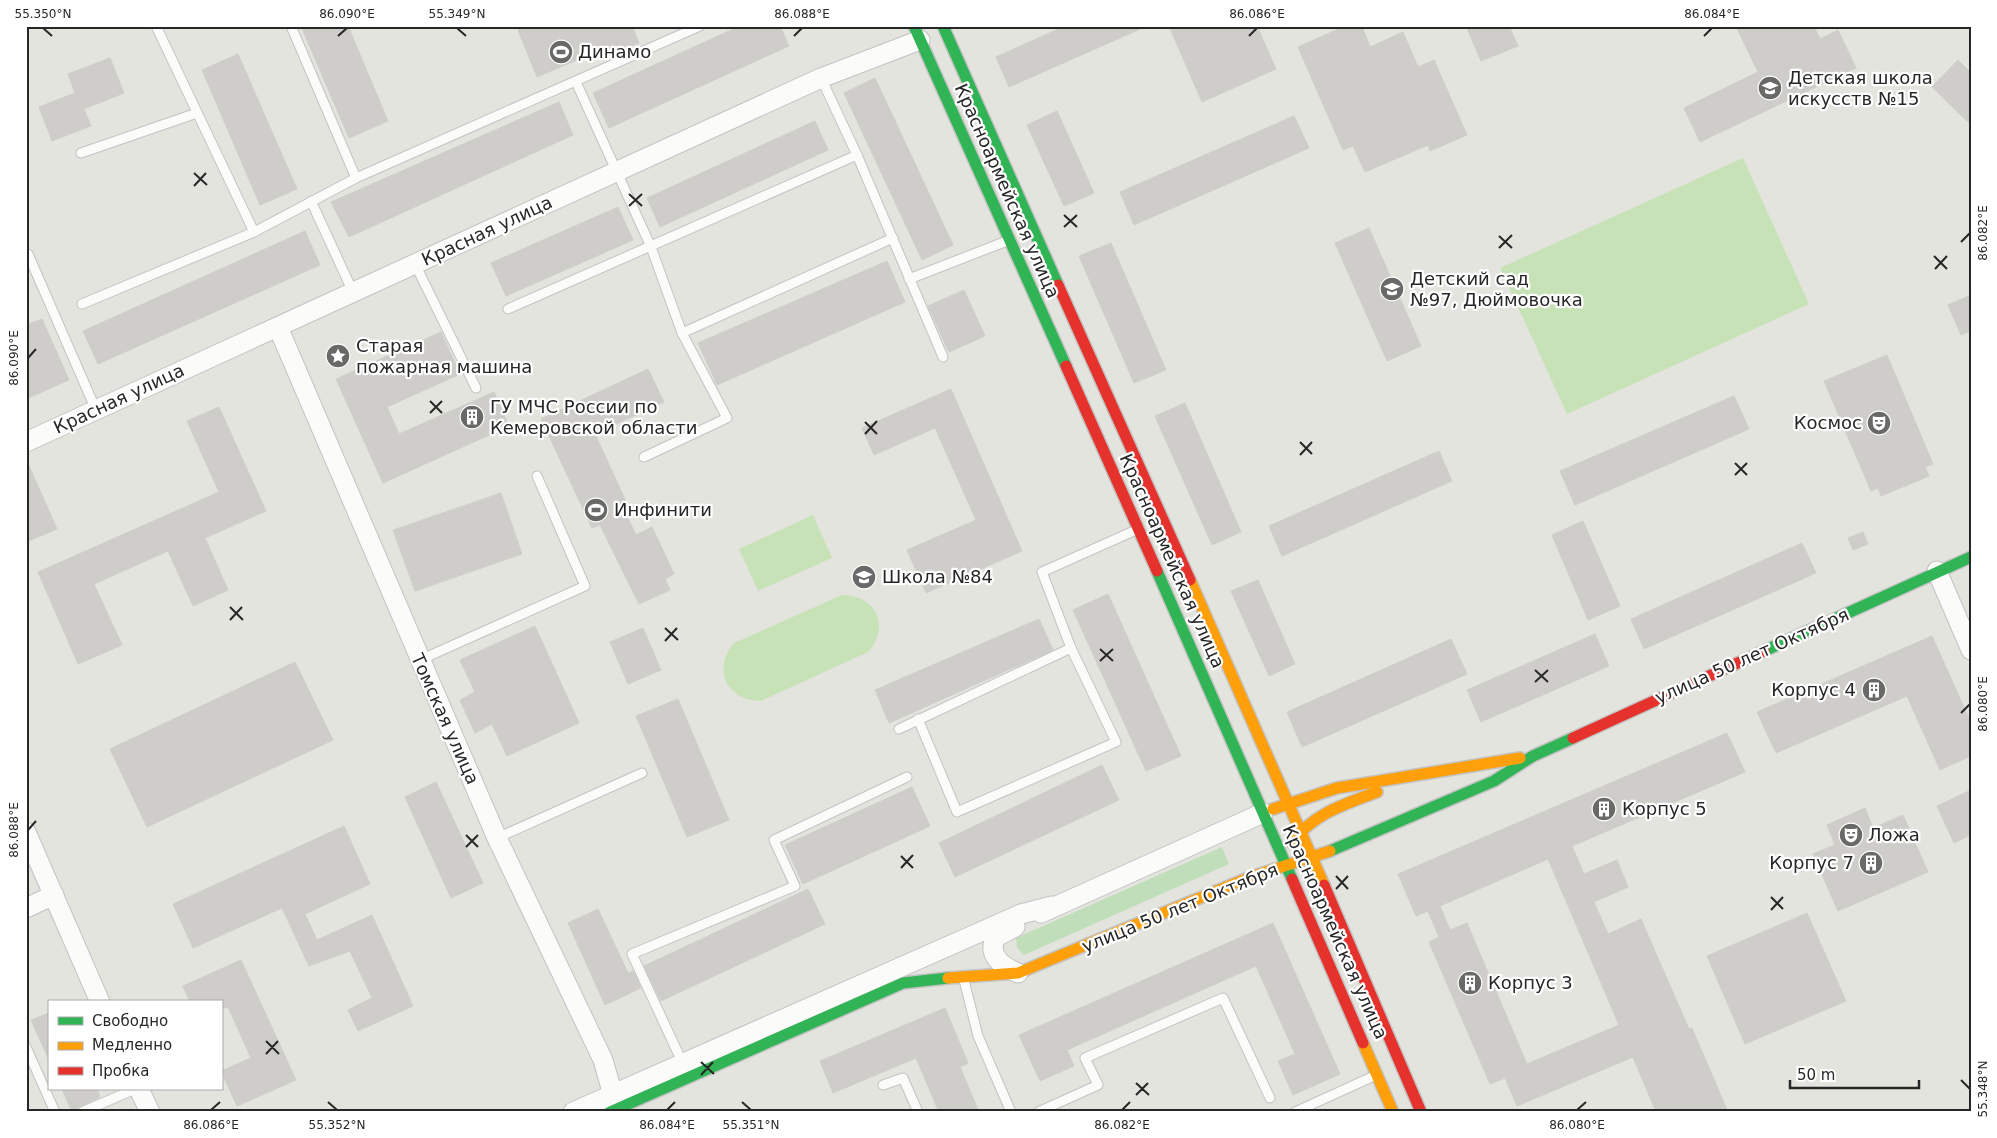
<svg xmlns="http://www.w3.org/2000/svg" width="1997" height="1138" viewBox="0 0 1997 1138" font-family="'DejaVu Sans',sans-serif">
<style>
.green{fill:#c0deba}
.pitch{fill:#c8e2b8}
.building{fill:#cecdc9;stroke:#cfcfca;fill-rule:evenodd}
.lines{fill:none;stroke-linecap:round;stroke-linejoin:round}
.lane-casing{stroke:#c3c3c3;stroke-width:11}
.street-casing{stroke:#c3c3c3;stroke-width:21}
.fast-casing{stroke:#c3c3c3;stroke-width:14}
.slow-casing{stroke:#c3c3c3;stroke-width:14}
.jam-casing{stroke:#c3c3c3;stroke-width:14}
.lane{stroke:#fbfbfa;stroke-width:9}
.street{stroke:#fbfbfa;stroke-width:19}
.fast{stroke:#30b455;stroke-width:11}
.slow{stroke:#ff9f0a;stroke-width:11}
.jam{stroke:#e5322d;stroke-width:11}
.ticks{fill:none;stroke:#272727;stroke-width:2}
.labels{text-anchor:middle;stroke-width:4.5;stroke-linejoin:round;paint-order:stroke}
.poi-label{font-size:18px;fill:#272727;stroke:#fff;text-anchor:start}
.street-label{font-size:18px;fill:#272727;stroke:#fff}
.neatline{fill:none;stroke:#272727;stroke-width:2}
.ticks-label{font-size:12px;text-anchor:middle;fill:#272727}
</style>
<rect width="100%" height="100%" fill="#e4e4de"/>
<polygon class="green" points="1222,847 1229,864 1024,955 1017,948 1016,938"/>
<g class="pitch">
<polygon points="1743,158 1809,304 1567,414 1500,268"/>
<polygon points="813,515 832,558 758,591 739,549"/>
<path d="M842,595C876,595 891,626 868,652L761,701C726,700 712,669 734,643Z"/>
</g>
<g class="building">
<polygon points="301,26 348,26 388,121 349,138"/>
<polygon points="527,26 632,26 639,43 608,56 605,48 537,77 518,30"/>
<polygon points="740,26 780,26 789,46 609,128 593,93"/>
<polygon points="1065,26 1147,26 1009,87 996,57"/>
<polygon points="1169,26 1257,26 1276,69 1202,102"/>
<polygon points="1345,26 1362,26 1370,47 1403,32 1418,67 1434,60 1467,135 1430,151 1428,145 1365,172 1353,146 1343,150 1298,47"/>
<polygon points="1466,26 1509,26 1518,46 1481,61"/>
<polygon points="1736,26 1814,26 1820,39 1838,30 1856,68 1700,142 1684,108 1758,72"/>
<polygon points="238,54 297,189 260,205 202,70"/>
<polygon points="110,58 124,93 84,109 91,126 52,141 39,107 75,93 68,74"/>
<polygon points="1958,60 1971,73 1971,125 1932,87"/>
<polygon points="875,78 953,245 922,260 844,93"/>
<polygon points="559,102 573,135 349,237 331,202"/>
<polygon points="1057,111 1094,193 1064,206 1027,125"/>
<polygon points="1294,116 1309,148 1134,225 1120,192"/>
<polygon points="815,121 828,150 660,227 647,198"/>
<polygon points="618,207 633,240 506,296 491,263"/>
<polygon points="1369,228 1421,346 1387,361 1335,243"/>
<polygon points="305,231 320,265 98,364 83,331"/>
<polygon points="1111,243 1166,370 1134,383 1079,256"/>
<polygon points="887,261 905,302 717,385 698,343"/>
<polygon points="964,290 985,336 949,352 928,306"/>
<polygon points="1971,295 1971,331 1961,335 1948,305"/>
<polygon points="42,319 69,380 26,399 26,325"/>
<polygon points="441,332 460,374 387,407 399,434 494,392 509,426 383,483 336,379"/>
<polygon points="1887,355 1933,464 1925,467 1929,476 1881,496 1878,488 1871,491 1824,381"/>
<polygon points="648,369 664,402 595,434 629,508 624,510 636,535 652,527 674,574 665,579 670,590 639,604 600,525 592,528 541,419"/>
<polygon points="951,389 1022,551 926,593 907,550 976,520 935,428 874,455 862,428"/>
<polygon points="1734,396 1749,429 1575,505 1560,471"/>
<polygon points="1185,403 1241,532 1212,545 1155,416"/>
<polygon points="219,407 266,511 205,538 228,590 193,606 168,551 94,584 122,645 78,664 38,572 219,492 187,421"/>
<polygon points="1439,451 1452,481 1282,556 1269,526"/>
<polygon points="26,459 57,529 26,542"/>
<polygon points="501,493 522,554 415,591 393,530"/>
<polygon points="1583,521 1620,606 1588,620 1552,535"/>
<polygon points="1863,532 1868,544 1853,550 1848,538"/>
<polygon points="1802,543 1816,573 1644,649 1631,619"/>
<polygon points="1258,580 1295,664 1269,676 1231,591"/>
<polygon points="1108,594 1181,756 1146,771 1073,610"/>
<polygon points="1039,619 1053,650 889,723 875,690"/>
<polygon points="535,626 579,723 507,756 492,724 475,733 460,700 475,692 460,660"/>
<polygon points="643,628 661,670 628,684 610,642"/>
<polygon points="1595,634 1609,666 1481,722 1467,690"/>
<polygon points="1932,636 1971,723 1971,756 1940,770 1907,696 1776,753 1757,712"/>
<polygon points="1451,639 1467,674 1302,747 1287,712"/>
<polygon points="295,662 333,740 147,827 110,749"/>
<polygon points="678,699 729,820 687,837 636,716"/>
<path d="M1727,733L1745,772L1572,846L1584,874L1617,860L1628,887L1594,902L1608,934L1641,919L1689,1029L1692,1028L1728,1112H1656L1633,1057L1517,1106L1505,1078L1490,1084L1429,942L1439,937L1428,911L1416,916L1398,874ZM1548,859L1619,1025L1527,1064L1467,923L1450,930L1440,906Z"/>
<polygon points="1102,765 1119,800 955,877 939,843"/>
<polygon points="436,782 483,883 451,898 405,797"/>
<polygon points="912,787 930,826 803,884 785,845"/>
<polygon points="1971,790 1971,835 1954,843 1937,806"/>
<polygon points="1865,808 1873,828 1903,815 1928,872 1838,911 1813,854 1835,845 1827,825"/>
<polygon points="344,826 370,884 305,914 317,940 372,915 413,1006 358,1031 348,1010 372,998 350,951 309,966 282,908 193,948 173,904"/>
<polygon points="808,889 825,924 661,1001 644,966"/>
<polygon points="598,909 628,973 633,971 641,988 605,1005 568,923"/>
<polygon points="1807,913 1846,1001 1745,1044 1707,956"/>
<polygon points="1273,923 1340,1074 1293,1095 1278,1061 1295,1054 1256,966 1067,1050 1074,1066 1040,1081 1019,1035"/>
<polygon points="241,960 296,1080 237,1106 221,1071 251,1058 228,1007 221,1009 221,1002 190,1002 183,986"/>
<polygon points="945,1008 968,1063 960,1067 979,1112 939,1112 916,1058 833,1093 820,1061"/>
<polygon points="49,1013 49,1060 31,1020"/>
<polygon points="62,1089 97,1089 100,1097 79,1107 76,1112 72,1112"/>
</g>
<g class="lines">
<g class="lane-casing">
<g id="lane">
<polyline points="156,26 254,232"/>
<polyline points="291,26 356,178"/>
<polyline points="821,78 857,155 943,357"/>
<polyline points="576,82 651,247 682,333 893,238"/>
<polyline points="81,153 197,113"/>
<polyline points="311,201 353,292"/>
<polyline points="26,255 28,254 96,410"/>
<polyline points="415,264 476,388"/>
<polyline points="909,279 1007,241"/>
<polyline points="82,304 254,232 356,178 700,26"/>
<polyline points="508,309 857,155"/>
<polyline points="644,457 727,418 682,333"/>
<polyline points="420,660 585,586 537,476"/>
<polyline points="918,719 957,812 1116,742 1071,648 1042,572 1136,530"/>
<polyline points="899,729 1071,648"/>
<polyline points="497,838 642,773"/>
<polyline points="964,980 978,1036 1011,1112"/>
<polyline points="26,1047 55,1112"/>
<polyline points="683,1064 632,954 795,886 774,840 907,777"/>
<polyline points="883,1085 903,1078 918,1112"/>
<polyline points="82,1112 135,1089"/>
<polyline points="1038,1112 1098,1085 1085,1058 1223,998 1270,1098"/>
<polyline points="1295,1112 1374,1076"/>
</g>
</g>
<g class="street-casing">
<g id="street">
<polyline points="278,327 497,838 603,1060 617,1109"/>
<polyline points="26,442 821,78 920,40"/>
<polyline points="1937,571 1971,650"/>
<polyline points="26,832 100,1002"/>
<polyline points="26,908 54,895"/>
<polyline points="1041,913 1263,813"/>
<path d="M1015,927L996,937C986,955 1003,967 1018,973"/>
<polyline points="139,1089 150,1112"/>
<polyline points="573,1112 1021,914 1052,906"/>
</g>
</g>
<g class="fast-casing">
<g id="fast">
<polyline points="914,26 1066,366"/>
<polyline points="943,26 1058,285"/>
<polyline points="1157,571 1292,879"/>
<polyline points="1764,651 1971,557"/>
<polyline points="1330,851 1494,781 1533,756 1573,738"/>
<polyline points="610,1112 903,983 948,978"/>
</g>
</g>
<g class="slow-casing">
<g id="slow">
<polyline points="1190,580 1324,885"/>
<polyline points="1273,809 1337,788 1520,758"/>
<path d="M1292,843C1312,814 1345,804 1377,792"/>
<polyline points="948,978 1018,973 1248,878 1330,851"/>
<polyline points="1363,1043 1393,1112"/>
</g>
</g>
<g class="jam-casing">
<g id="jam">
<polyline points="1058,285 1190,580"/>
<polyline points="1066,366 1157,571"/>
<polyline points="1573,738 1764,651"/>
<polyline points="1292,879 1363,1043"/>
<polyline points="1324,885 1421,1112"/>
</g>
</g>
<use href="#lane" class="lane"/>
<use href="#street" class="street"/>
<use href="#fast" class="fast"/>
<use href="#slow" class="slow"/>
<use href="#jam" class="jam"/>
</g>
<path class="ticks" d="M43,28L52,36M457,28L466,36M338,36L347,28M794,36L802,28M1249,36L1257,28M1704,36L1712,28M194,173L207,185M194,186L206,173M629,194L642,206M629,206L642,194M1064,215L1077,227M1064,227L1077,215M1499,236L1512,248M1961,242L1970,233M1499,248L1512,235M1934,256L1947,269M1935,269L1947,256M28,358L36,349M430,401L442,413M430,413L442,401M865,422L877,434M865,434L877,421M1300,442L1312,454M1300,455L1312,442M1735,463L1747,475M1735,475L1747,463M230,607L243,620M230,620L242,607M665,628L678,640M665,641L677,628M1100,649L1113,661M1100,661L1113,649M1535,670L1548,682M1535,682L1548,670M1961,713L1970,704M28,830L36,821M466,835L478,847M466,847L478,835M901,856L913,868M901,868L913,855M1336,876L1348,889M1336,889L1348,876M1771,897L1783,909M1771,910L1783,897M266,1041L279,1054M266,1054L278,1041M701,1062L714,1074M701,1075L713,1062M1961,1080L1970,1089M1136,1083L1149,1095M1136,1095L1148,1083M328,1102L337,1110M742,1102L751,1110M211,1110L220,1102M667,1110L675,1102M1122,1110L1130,1102M1577,1110L1586,1102"/>
<defs>
<g id="stadium-disc" transform="scale(1.25)"><circle r="9.5" fill="#696967" stroke="#fff"/><path d="M0-5a6.5 5 0 1 0 0 10a6.5 5 0 1 0 0-10ZM-3.5-1.8h7v3.6h-7Z" fill="#fff"/></g>
<g id="school-disc" transform="scale(1.25)"><circle r="9.5" fill="#696967" stroke="#fff"/><path d="M0-5L7-2L0 1L-7-2ZM-4 1L0 2.5L4 1V4Q0 6-4 4Z" fill="#fff"/></g>
<g id="sight-disc" transform="scale(1.25)"><circle r="9.5" fill="#696967" stroke="#fff"/><path d="M0-6L1.8-2.2L6-1.7L2.9 1.2L3.7 5.4L0 3.3L-3.7 5.4L-2.9 1.2L-6-1.7L-1.8-2.2Z" fill="#fff"/></g>
<g id="building-disc" transform="scale(1.25)"><circle r="9.5" fill="#696967" stroke="#fff"/><path d="M-4-6H4V6H1V3H-1V6H-4ZM-2.5-4.3h1.7v1.8h-1.7ZM.8-4.3h1.7v1.8H.8ZM-2.5-1h1.7V.8h-1.7ZM.8-1h1.7V.8H.8Z" fill="#fff"/></g>
<g id="theatre-disc" transform="scale(1.25)"><circle r="9.5" fill="#696967" stroke="#fff"/><path d="M-5-5.5Q0-4 5-5.5V0Q5 5 0 6Q-5 5-5 0ZM-3.3-2.5H-1v1.5H-3.3ZM1-2.5H3.3v1.5H1ZM-2.8 1Q0 5.5 2.8 1Z" fill="#fff"/></g>
</defs>
<g fill-rule="evenodd">
<use href="#stadium-disc" x="561" y="52"/>
<use href="#school-disc" x="1770" y="88"/>
<use href="#school-disc" x="1392" y="289"/>
<use href="#sight-disc" x="338" y="356"/>
<use href="#building-disc" x="472" y="417"/>
<use href="#theatre-disc" x="1879" y="423"/>
<use href="#stadium-disc" x="596" y="510"/>
<use href="#school-disc" x="864" y="577"/>
<use href="#building-disc" x="1874" y="690"/>
<use href="#building-disc" x="1604" y="809"/>
<use href="#theatre-disc" x="1851" y="835"/>
<use href="#building-disc" x="1871" y="863"/>
<use href="#building-disc" x="1470" y="983"/>
</g>
<g class="labels">
<g class="poi-label">
<text x="578" y="58">Динамо</text>
<text x="1788" y="84">Детская школа<tspan x="1788" dy="21">искусств №15</tspan></text>
<text x="1410" y="285">Детский сад<tspan x="1410" dy="21">№97, Дюймовочка</tspan></text>
<text x="356" y="352">Старая<tspan x="356" dy="21">пожарная машина</tspan></text>
<text x="490" y="413">ГУ МЧС России по<tspan x="490" dy="21">Кемеровской области</tspan></text>
<text x="1862" y="429" text-anchor="end">Космос</text>
<text x="614" y="516">Инфинити</text>
<text x="882" y="583">Школа №84</text>
<text x="1856" y="696" text-anchor="end">Корпус 4</text>
<text x="1622" y="815">Корпус 5</text>
<text x="1868" y="841">Ложа</text>
<text x="1854" y="869" text-anchor="end">Корпус 7</text>
<text x="1488" y="989">Корпус 3</text>
</g>
<g class="street-label">
<text transform="translate(1007 191) rotate(66)" y="6">Красноармейская улица</text>
<text transform="translate(487 231) rotate(-25)" y="6">Красная улица</text>
<text transform="translate(119 399) rotate(-25)" y="6">Красная улица</text>
<text transform="translate(1172 561) rotate(66)" y="6">Красноармейская улица</text>
<text transform="translate(1752 656) rotate(-24)" y="6">улица 50 лет Октября</text>
<text transform="translate(445 719) rotate(66)" y="6">Томская улица</text>
<text transform="translate(1180 908) rotate(-22)" y="6">улица 50 лет Октября</text>
<text transform="translate(1335 932) rotate(66)" y="6">Красноармейская улица</text>
</g>
</g>
<rect width="1997" height="1138" fill="none" stroke="#ffffff" stroke-width="55"/>
<rect x="48" y="1000" width="175" height="90" fill="#ffffff" stroke="#a9a9a9"/>
<rect x="58" y="1017" width="25" height="8" fill="#30b455" stroke="#a9a9a9"/>
<text x="92" y="1026" font-size="15" fill="#272727">Свободно</text>
<rect x="58" y="1042" width="25" height="8" fill="#ff9f0a" stroke="#a9a9a9"/>
<text x="92" y="1050" font-size="15" fill="#272727">Медленно</text>
<rect x="58" y="1067" width="25" height="8" fill="#e5322d" stroke="#a9a9a9"/>
<text x="92" y="1076" font-size="15" fill="#272727">Пробка</text>
<path d="M1790 1080v8h129v-8" fill="none" stroke="#272727" stroke-width="2.5"/>
<text x="1797" y="1080" font-size="15" fill="#272727" stroke="#ffffff" stroke-width="4" paint-order="stroke">50 m</text>
<rect x="28" y="28" width="1942" height="1082" class="neatline"/>
<g class="ticks-label">
<text x="43" y="18">55.350°N</text>
<text x="347" y="18">86.090°E</text>
<text x="457" y="18">55.349°N</text>
<text x="802" y="18">86.088°E</text>
<text x="1257" y="18">86.086°E</text>
<text x="1712" y="18">86.084°E</text>
<text transform="translate(1983 233) rotate(-90)" y="4">86.082°E</text>
<text transform="translate(14 358) rotate(-90)" y="4">86.090°E</text>
<text transform="translate(1983 704) rotate(-90)" y="4">86.080°E</text>
<text transform="translate(14 830) rotate(-90)" y="4">86.088°E</text>
<text transform="translate(1983 1089) rotate(-90)" y="4">55.348°N</text>
<text x="211" y="1129">86.086°E</text>
<text x="337" y="1129">55.352°N</text>
<text x="667" y="1129">86.084°E</text>
<text x="751" y="1129">55.351°N</text>
<text x="1122" y="1129">86.082°E</text>
<text x="1577" y="1129">86.080°E</text>
</g>
</svg>
